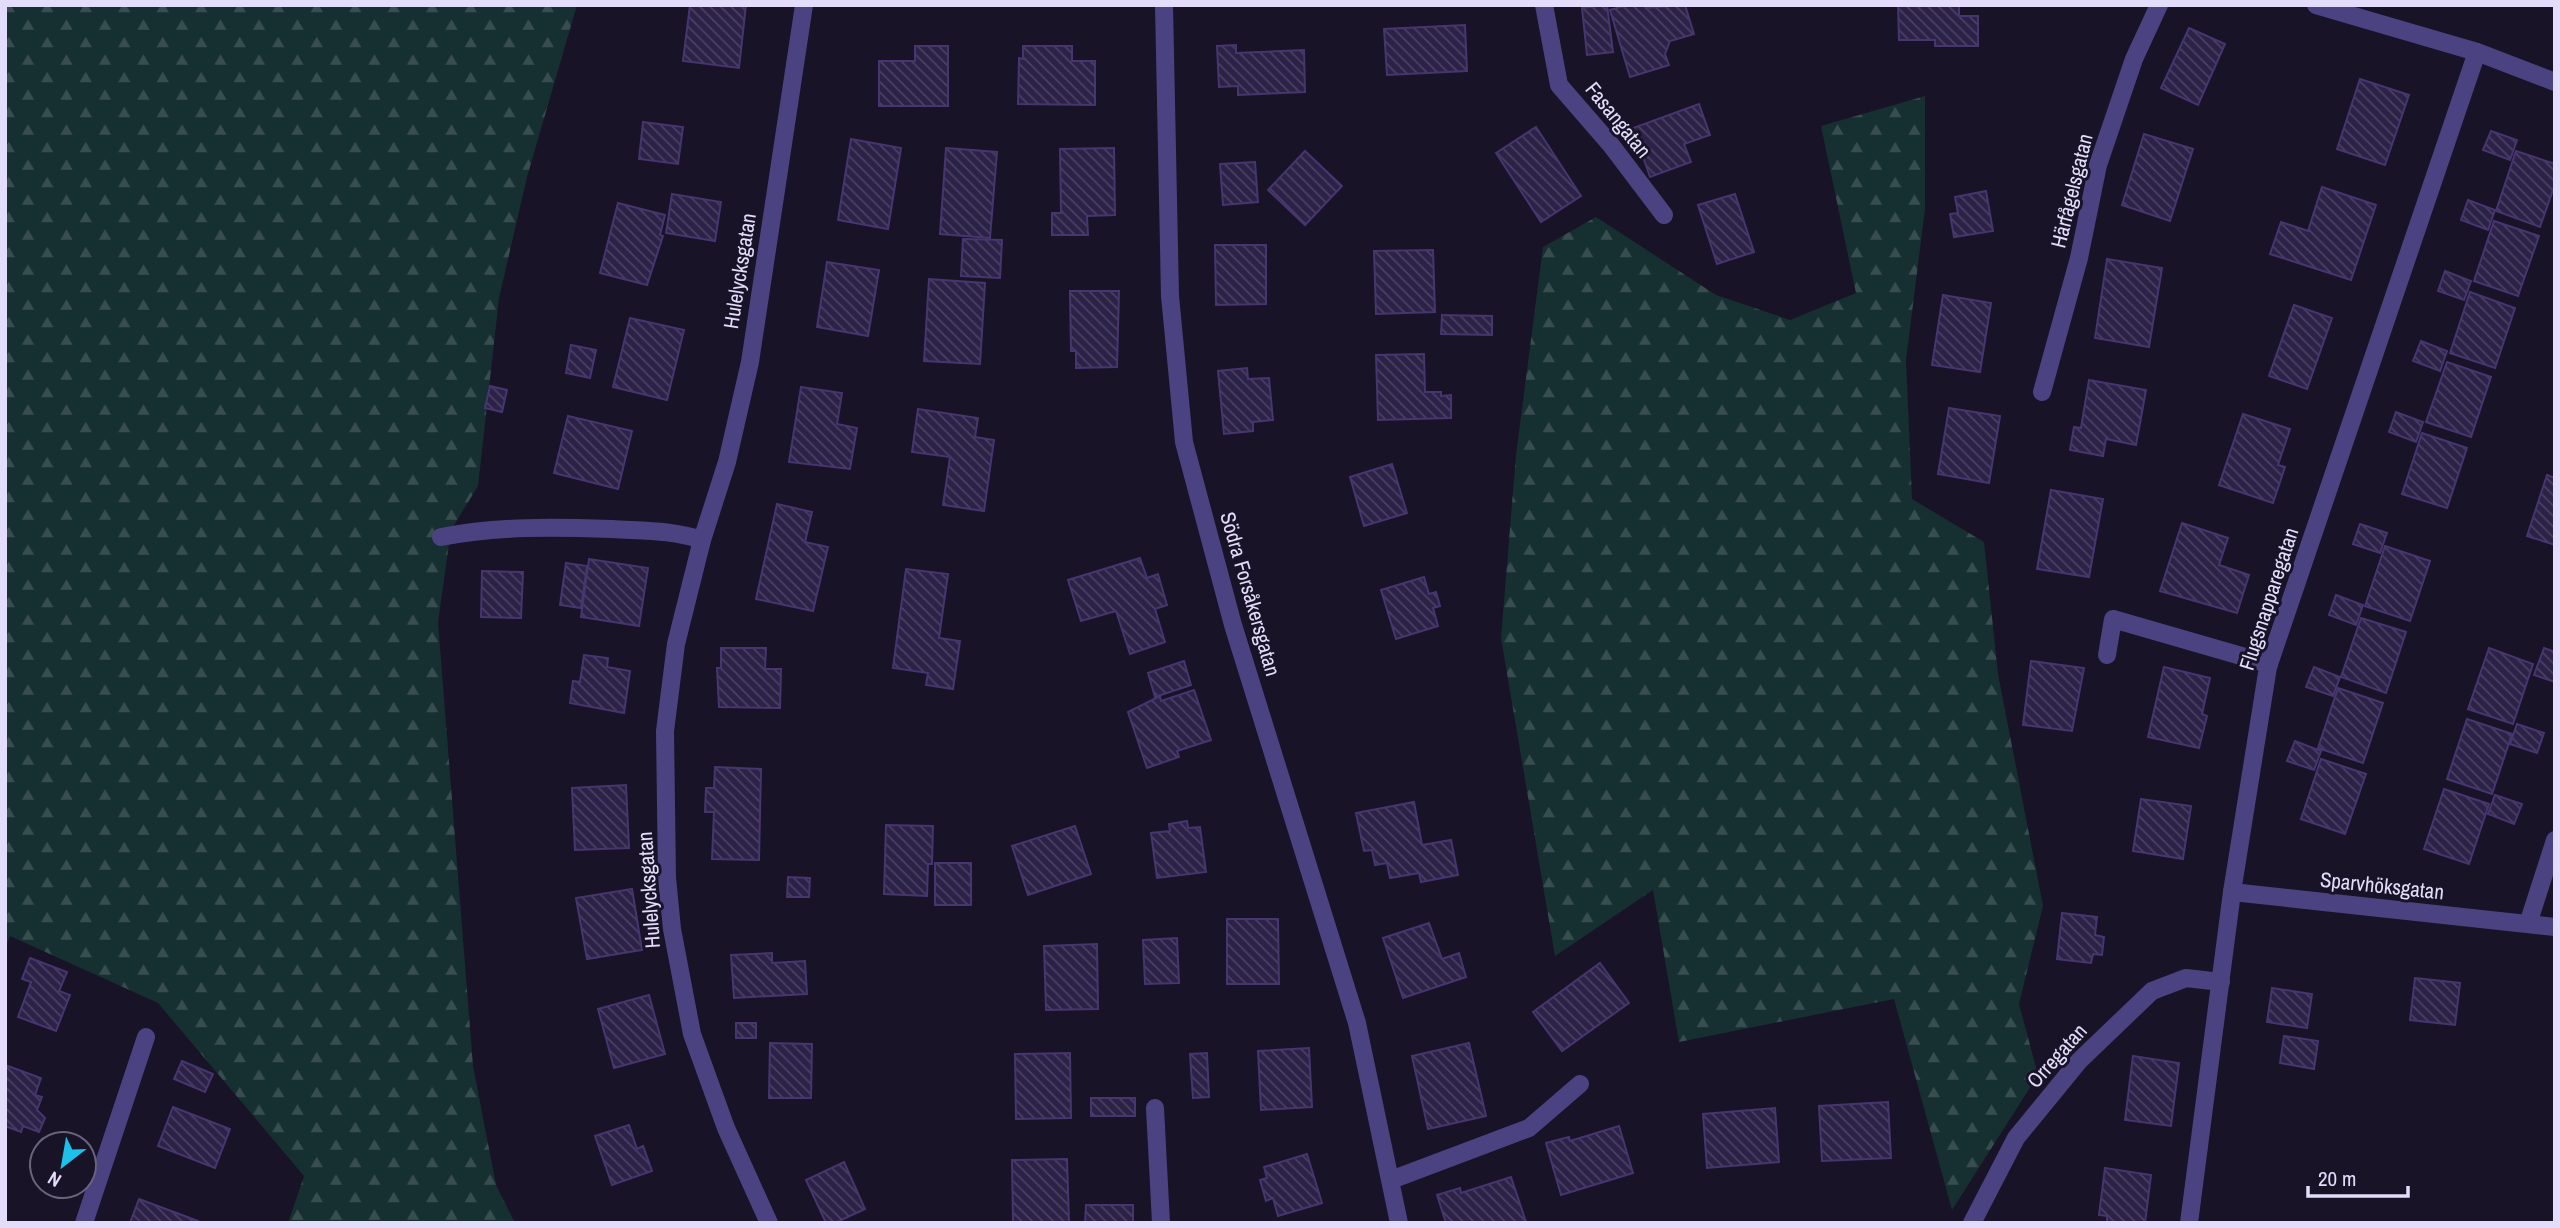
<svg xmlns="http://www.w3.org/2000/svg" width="2560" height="1228" viewBox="0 0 2560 1228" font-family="'Archivo Narrow',sans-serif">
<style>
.forest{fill:url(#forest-firs)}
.building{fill:url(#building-back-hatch);stroke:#473570;stroke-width:2}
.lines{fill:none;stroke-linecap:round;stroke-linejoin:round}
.service{stroke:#4b4381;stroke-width:18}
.minor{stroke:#4b4381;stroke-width:18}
.labels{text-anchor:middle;stroke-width:6;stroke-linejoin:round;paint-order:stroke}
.street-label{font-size:21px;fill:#e3ddfb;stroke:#181327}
</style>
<defs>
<pattern id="forest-firs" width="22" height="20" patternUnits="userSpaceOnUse" patternTransform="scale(1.75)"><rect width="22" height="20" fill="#162f31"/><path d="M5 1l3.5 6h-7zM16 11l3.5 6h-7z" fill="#384d50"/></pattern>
<pattern id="building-back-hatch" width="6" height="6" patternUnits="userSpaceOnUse" patternTransform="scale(1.75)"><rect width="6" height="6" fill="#2c2146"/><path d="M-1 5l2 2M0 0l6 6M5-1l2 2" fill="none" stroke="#4a4162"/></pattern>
</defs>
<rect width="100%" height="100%" fill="#181327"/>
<g class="forest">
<polygon points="5,5 577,5 527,177 499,298 478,486 451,530 438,622 473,1066 496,1185 515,1223 288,1223 304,1176 158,1003 10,936 5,949"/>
<polygon points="1925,96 1925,209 1906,360 1912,499 1984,542 1998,674 2043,906 2019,1004 2038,1075 1952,1210 1894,999 1679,1042 1653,890 1555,956 1501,638 1516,455 1543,247 1596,217 1716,295 1790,320 1856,293 1821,126"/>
</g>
<g class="building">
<polygon points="690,5 746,5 739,68 683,61"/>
<polygon points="1607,5 1613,52 1587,55 1582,8"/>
<polygon points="1627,5 1645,5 1646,8 1685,5 1694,34 1670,41 1665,54 1669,65 1630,77 1610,10"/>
<polygon points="1898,5 1959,5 1959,16 1978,16 1978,46 1935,46 1935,40 1899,40"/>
<polygon points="1465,25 1467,71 1387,75 1384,29"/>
<polygon points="2189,28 2225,44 2198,105 2161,88"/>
<polygon points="1236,45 1236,53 1304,50 1305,92 1238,95 1238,86 1219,87 1217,46"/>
<polygon points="915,46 948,46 948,106 879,106 879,61 915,61"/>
<polygon points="1023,46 1072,46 1072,61 1095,61 1095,105 1018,104 1019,58 1023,59"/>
<polygon points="2360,79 2409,95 2385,165 2337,149"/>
<polygon points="1699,104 1710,135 1684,144 1691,162 1650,177 1633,128"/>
<polygon points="643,122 683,127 678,164 639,159"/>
<polygon points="1536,127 1581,196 1541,222 1496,153"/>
<polygon points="2491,131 2517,140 2510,160 2483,150"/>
<polygon points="2144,134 2193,149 2170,221 2122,205"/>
<polygon points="851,139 901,148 888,229 838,220"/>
<polygon points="946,148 997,152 990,238 940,234"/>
<polygon points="1114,148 1115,215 1087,216 1088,235 1052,235 1052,213 1061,213 1060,149"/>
<polygon points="1305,151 1342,186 1305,225 1268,190"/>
<polygon points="2516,151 2555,164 2555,184 2540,227 2496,211"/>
<polygon points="1255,162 1258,202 1223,205 1220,164"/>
<polygon points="2322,187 2376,205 2351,280 2270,254 2281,222 2308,231"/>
<polygon points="1986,191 1993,231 1954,237 1950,214 1958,213 1955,197"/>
<polygon points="672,194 721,202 715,241 666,233"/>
<polygon points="1735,194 1754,252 1717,264 1698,205"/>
<polygon points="2468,200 2495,210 2488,230 2461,220"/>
<polygon points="618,203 665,215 660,235 663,236 647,285 600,273"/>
<polygon points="2494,221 2539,236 2518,296 2474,281"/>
<polygon points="963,239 1002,240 1000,278 961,276"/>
<polygon points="1215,245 1266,245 1266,304 1216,305"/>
<polygon points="1433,250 1435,312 1376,314 1374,251"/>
<polygon points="2107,259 2162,268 2149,347 2095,338"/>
<polygon points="827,262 879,270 868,336 817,327"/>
<polygon points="2445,271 2471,281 2464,300 2438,291"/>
<polygon points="929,279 985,283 980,364 924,361"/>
<polygon points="1070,291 1119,291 1117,367 1076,368 1076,351 1071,351"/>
<polygon points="2470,292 2515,308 2495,368 2450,353"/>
<polygon points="1943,295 1991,303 1980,372 1932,365"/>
<polygon points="2294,305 2332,318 2307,389 2269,376"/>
<polygon points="1442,315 1492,316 1492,335 1441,334"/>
<polygon points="630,318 684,330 667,400 613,387"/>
<polygon points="2421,341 2447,351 2440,371 2413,361"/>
<polygon points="571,345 596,350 590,378 566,373"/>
<polygon points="1424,354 1425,392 1441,392 1441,396 1451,395 1451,418 1378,420 1376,355"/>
<polygon points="2447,362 2491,377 2471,437 2426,422"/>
<polygon points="1247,368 1248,379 1269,378 1273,420 1253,422 1253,431 1224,434 1218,371"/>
<polygon points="2089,380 2146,390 2136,445 2106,439 2103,456 2070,450 2074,427 2081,428"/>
<polygon points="490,386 507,390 502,412 485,408"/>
<polygon points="801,387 842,393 837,424 857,428 850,469 789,462"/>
<polygon points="1949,408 2000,416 1989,483 1938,474"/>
<polygon points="918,409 978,418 975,437 994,440 984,511 943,505 950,457 912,452"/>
<polygon points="2396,412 2423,422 2416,442 2389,432"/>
<polygon points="2243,414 2290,429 2278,465 2285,467 2273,503 2219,485"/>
<polygon points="568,416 632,431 618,489 554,473"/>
<polygon points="2422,433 2467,448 2447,508 2402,494"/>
<polygon points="1392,464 1407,513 1364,526 1350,477"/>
<polygon points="2547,475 2555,478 2555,545 2527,536"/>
<polygon points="2051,490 2103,499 2089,577 2037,569"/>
<polygon points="777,504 812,512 805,542 828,547 813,611 756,599"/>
<polygon points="2182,523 2228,538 2219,565 2249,575 2237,613 2160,591"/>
<polygon points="2360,524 2387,533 2380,553 2353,544"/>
<polygon points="2385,546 2430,561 2410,621 2365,606"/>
<polygon points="1140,558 1147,578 1158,574 1167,605 1155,609 1165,642 1130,654 1116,611 1081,621 1068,580"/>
<polygon points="589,559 648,568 639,626 581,617"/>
<polygon points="566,563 587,566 581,608 560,605"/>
<polygon points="906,569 948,574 939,638 960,641 953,689 926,685 928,673 893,668"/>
<polygon points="482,571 523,572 521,618 481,617"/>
<polygon points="1424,577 1429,594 1436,592 1440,606 1433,608 1438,626 1396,639 1381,590"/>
<polygon points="2336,595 2363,605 2356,625 2329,615"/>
<polygon points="2361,618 2406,632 2386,693 2341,677"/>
<polygon points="721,648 766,648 765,669 781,669 780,708 719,707 717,668 721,668"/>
<polygon points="2489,648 2533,664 2513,724 2468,709"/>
<polygon points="2544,648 2555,652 2555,682 2534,675"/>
<polygon points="584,655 608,658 607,667 630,671 624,713 570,703 573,681 580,682"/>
<polygon points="1184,661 1191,685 1155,697 1148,673"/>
<polygon points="2031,661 2084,668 2072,731 2023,725"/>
<polygon points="2164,667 2210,678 2202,714 2207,716 2199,748 2148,737"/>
<polygon points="2314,667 2340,677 2333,696 2306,687"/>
<polygon points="2338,688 2383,703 2363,763 2318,748"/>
<polygon points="1194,690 1211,740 1177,751 1179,757 1147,768 1128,712 1160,696 1161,701"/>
<polygon points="2467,719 2512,734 2492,794 2447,779"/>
<polygon points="2517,724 2544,733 2537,753 2510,744"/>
<polygon points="2295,741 2321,751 2314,770 2287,761"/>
<polygon points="2321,759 2366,774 2345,834 2301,819"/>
<polygon points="715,767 761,769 759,860 712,859 714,812 705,812 706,788 714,788"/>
<polygon points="626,785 629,848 575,850 572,788"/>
<polygon points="2444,789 2489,804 2469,864 2424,849"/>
<polygon points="2495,795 2522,804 2514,824 2488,814"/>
<polygon points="2141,799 2191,806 2183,859 2133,851"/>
<polygon points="1414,802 1422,845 1451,840 1458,875 1421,882 1419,873 1390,878 1387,863 1375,865 1372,850 1364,851 1356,813"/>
<polygon points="1187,821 1188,828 1200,827 1206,872 1157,878 1151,833 1170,831 1169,824"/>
<polygon points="886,825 933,826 932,864 928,864 927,896 884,894"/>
<polygon points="1075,826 1091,874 1028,895 1012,846"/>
<rect x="935" y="863" width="36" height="42"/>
<polygon points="788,877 810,878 809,897 787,897"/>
<polygon points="632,889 642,950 587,959 576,898"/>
<polygon points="2062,913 2097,917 2095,935 2104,937 2102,955 2093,954 2091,963 2057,959"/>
<polygon points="1227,919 1278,919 1279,984 1227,984"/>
<polygon points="1429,923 1442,959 1459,953 1466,977 1403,998 1383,938"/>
<polygon points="1177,938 1179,983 1145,984 1143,940"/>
<polygon points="1097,944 1098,1009 1046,1010 1044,946"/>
<polygon points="772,953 772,963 805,961 807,994 734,998 731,955"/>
<polygon points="30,958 67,972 59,991 70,995 56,1031 18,1017 31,982 22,979"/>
<polygon points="1600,963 1629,1003 1562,1051 1533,1012"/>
<polygon points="2415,978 2460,983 2455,1025 2410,1020"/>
<polygon points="2272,988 2312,994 2307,1028 2267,1022"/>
<polygon points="649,995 665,1054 614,1068 598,1009"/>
<rect x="736" y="1023" width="20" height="15"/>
<polygon points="2284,1036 2318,1041 2314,1069 2280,1063"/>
<polygon points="770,1043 812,1044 811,1098 769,1098"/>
<polygon points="1469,1043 1486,1116 1428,1129 1412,1056"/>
<polygon points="1309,1048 1312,1107 1261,1110 1258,1051"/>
<polygon points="1070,1053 1071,1118 1016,1119 1015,1054"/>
<polygon points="1207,1053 1209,1097 1193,1098 1190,1054"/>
<polygon points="2133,1056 2179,1063 2171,1126 2125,1120"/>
<polygon points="182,1061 213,1074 205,1092 174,1079"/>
<polygon points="5,1065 41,1078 35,1095 42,1097 37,1110 45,1118 39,1132 23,1126 21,1132 5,1126"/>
<rect x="1091" y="1098" width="44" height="18"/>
<polygon points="1888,1102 1891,1158 1822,1161 1819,1106"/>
<polygon points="173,1107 230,1129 215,1168 158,1146"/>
<polygon points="1775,1108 1779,1162 1707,1168 1703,1114"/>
<polygon points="629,1125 637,1149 643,1146 652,1171 612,1185 595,1136"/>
<polygon points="1619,1126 1633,1173 1561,1195 1546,1143 1569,1137 1570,1141"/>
<polygon points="1307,1154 1322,1203 1278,1216 1273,1198 1266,1201 1260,1180 1267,1178 1264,1167"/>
<polygon points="1067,1159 1069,1223 1013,1223 1012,1160"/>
<polygon points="844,1162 865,1209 835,1223 826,1223 806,1180"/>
<polygon points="2105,1168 2151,1175 2145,1223 2107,1223 2107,1216 2099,1215"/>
<polygon points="1511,1177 1526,1222 1446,1223 1437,1195 1460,1188 1461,1193"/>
<polygon points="139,1199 198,1221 198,1223 130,1223"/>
<polygon points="1086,1205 1133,1205 1133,1223 1085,1223"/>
</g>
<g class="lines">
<g class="service">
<path d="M441,537C500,526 553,527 612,529C643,531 672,530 702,540"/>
<polyline points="2107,655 2113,619 2269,664"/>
<polyline points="1155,1108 1161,1223"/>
</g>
<g class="minor">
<polyline points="1164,5 1170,296 1184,442 1233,625 1357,1023 1399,1223"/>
<polyline points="1544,5 1559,85 1611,145 1664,215"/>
<polyline points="2316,5 2477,52 2555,82"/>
<polyline points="2042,392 2079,258 2098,165 2134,59 2159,5"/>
<polyline points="2232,892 2555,927"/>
<polyline points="2528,924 2555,840"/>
<polyline points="1391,1180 1529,1128 1580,1084"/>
<polyline points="84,1223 146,1037"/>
<polyline points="769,1223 726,1128 692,1034 672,929 667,878 665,731 676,644 702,540 727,462 750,362 804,5"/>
<polyline points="1972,1223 2016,1138 2079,1061 2152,991 2186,978 2221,982"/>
<polyline points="2189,1223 2232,892 2268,667 2477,52"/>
</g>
</g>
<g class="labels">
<g class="street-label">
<text transform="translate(1618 120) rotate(51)" y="7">Fasangatan</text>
<text transform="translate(2072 191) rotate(-76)" y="7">Härfågelsgatan</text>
<text transform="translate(740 271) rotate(-81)" y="7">Hulelycksgatan</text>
<text transform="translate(1250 594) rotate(74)" y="7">Södra Forsåkersgatan</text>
<text transform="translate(2269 599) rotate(-72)" y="7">Flugsnapparegatan</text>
<text transform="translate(2382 886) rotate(6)" y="7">Sparvhöksgatan</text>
<text transform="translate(649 890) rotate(-94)" y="7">Hulelycksgatan</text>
<text transform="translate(2057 1056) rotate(-48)" y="7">Orregatan</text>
</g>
</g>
<rect width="2560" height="1228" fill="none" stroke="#e3ddfb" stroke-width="14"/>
<g transform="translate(63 1165) rotate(211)"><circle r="33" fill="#181327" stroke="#69647c" stroke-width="2"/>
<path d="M0-5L12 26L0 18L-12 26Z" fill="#1cc0e8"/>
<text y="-10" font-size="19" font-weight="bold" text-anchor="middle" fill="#e3ddfb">N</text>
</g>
<path d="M2308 1186v10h100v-10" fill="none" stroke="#e3ddfb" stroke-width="3.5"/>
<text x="2318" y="1186" font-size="21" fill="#e3ddfb" stroke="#181327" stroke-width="5" paint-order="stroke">20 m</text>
</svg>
